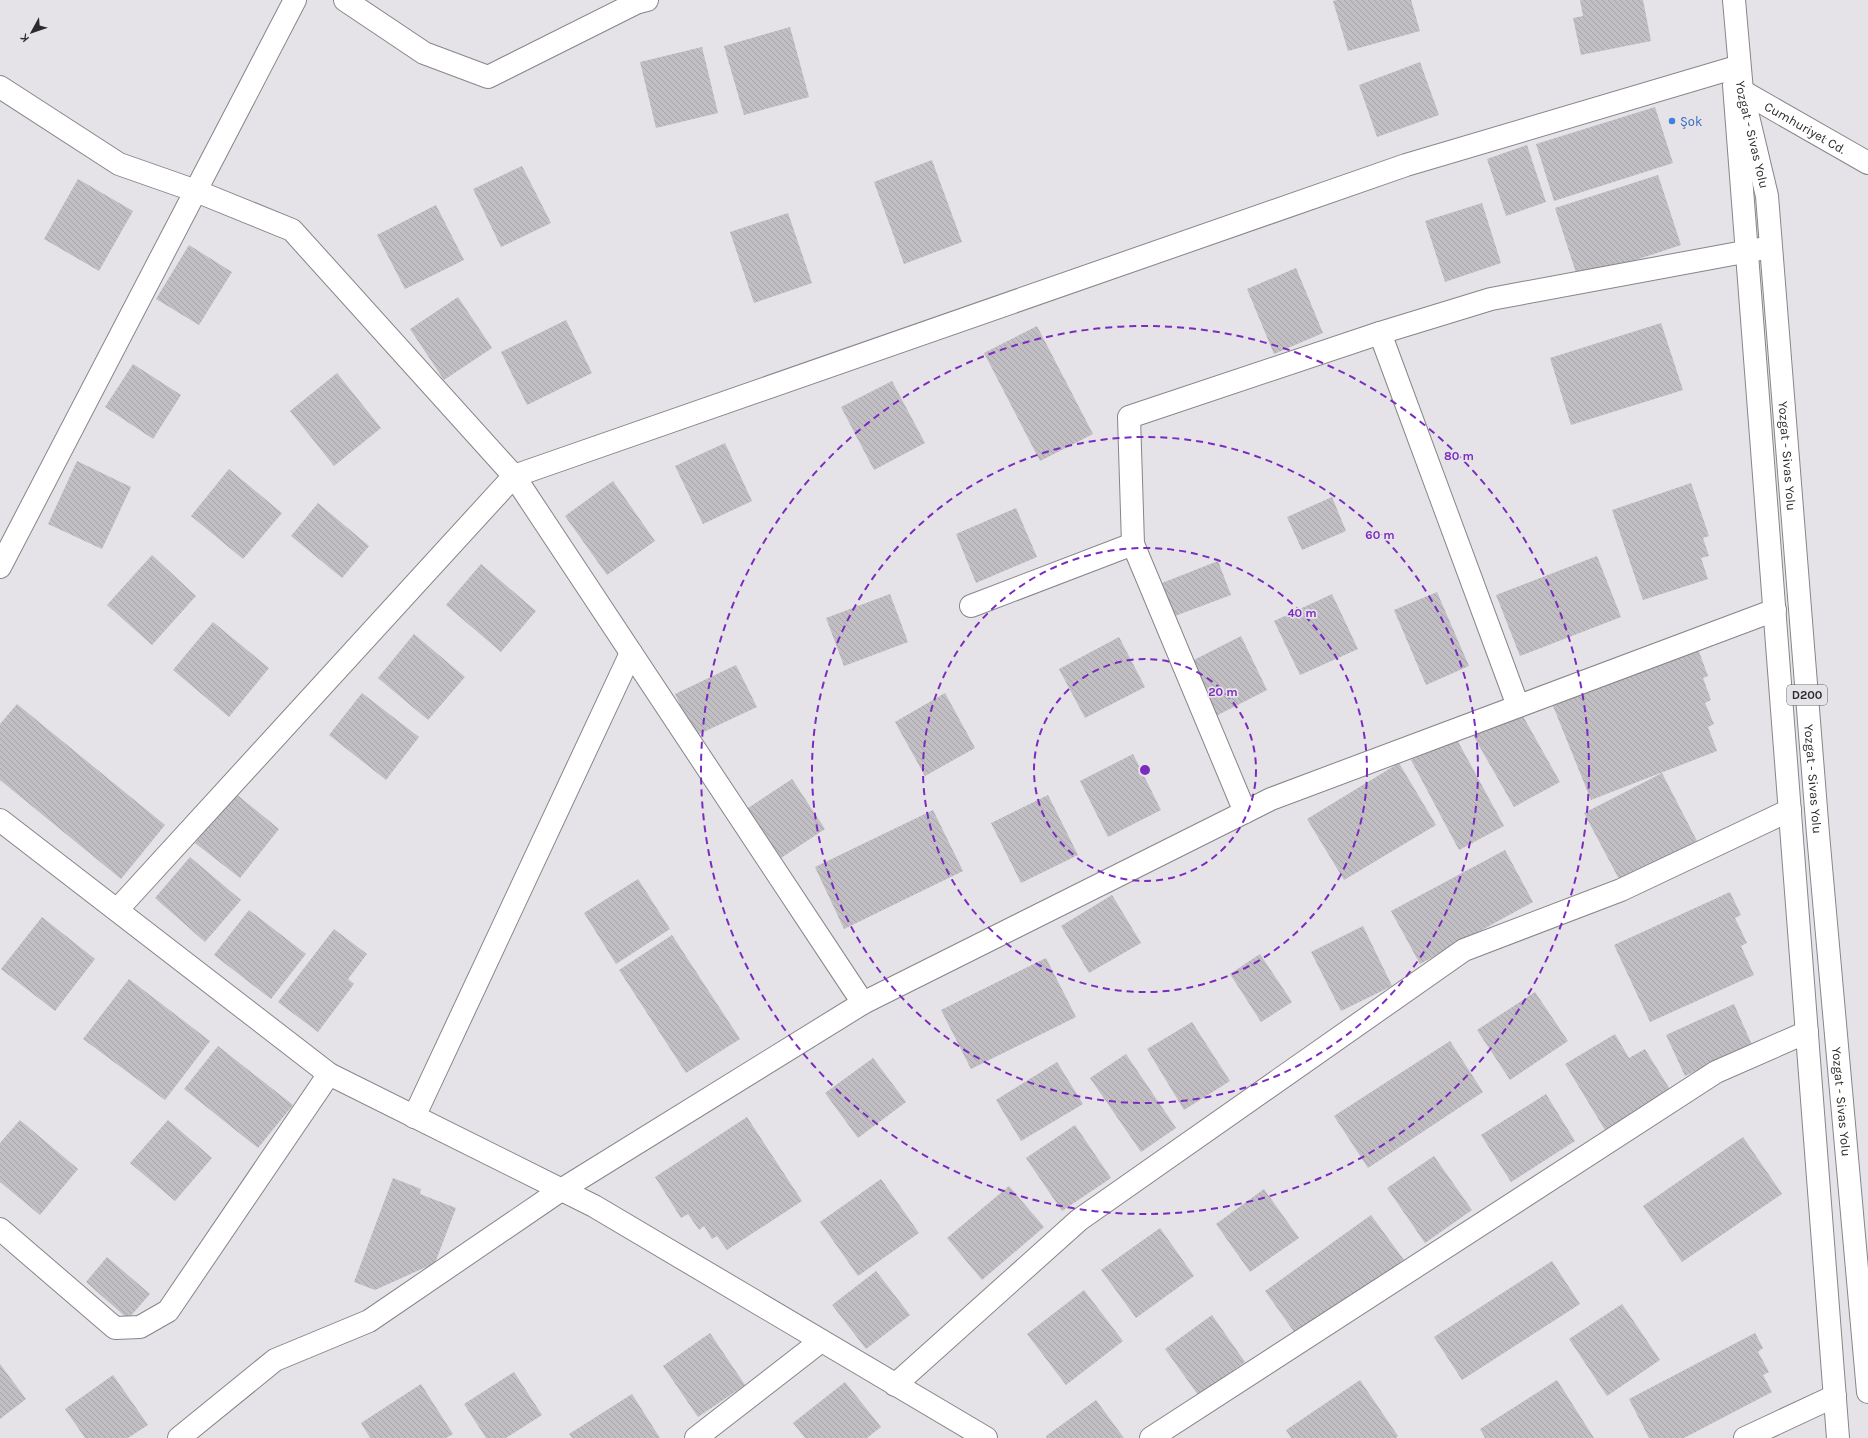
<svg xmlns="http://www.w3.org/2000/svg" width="1868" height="1438" viewBox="0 0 1868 1438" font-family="Karla,sans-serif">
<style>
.building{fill:url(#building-back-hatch)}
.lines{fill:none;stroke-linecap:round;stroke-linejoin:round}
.street-casing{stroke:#878589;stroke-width:24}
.secondary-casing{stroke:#878589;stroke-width:24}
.highway-casing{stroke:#878589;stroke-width:24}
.street{stroke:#fff;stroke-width:22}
.secondary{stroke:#fff;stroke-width:22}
.highway{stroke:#fff;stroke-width:22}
.ring{fill:none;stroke:#7b2cbf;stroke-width:2;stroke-dasharray:7 5}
.shop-dot{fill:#3f7fe0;stroke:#e5e3e7;stroke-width:1.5}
.labels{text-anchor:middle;stroke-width:3.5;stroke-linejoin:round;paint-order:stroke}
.shield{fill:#e5e3e7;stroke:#636264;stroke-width:1}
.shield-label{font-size:12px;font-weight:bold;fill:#2b2a2c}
.shop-label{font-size:13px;fill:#366cbe;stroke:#e5e3e7;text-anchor:start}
.street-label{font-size:13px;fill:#2b2a2c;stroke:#e5e3e7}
.centre{fill:#7b2cbf;stroke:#e5e3e7;stroke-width:2}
.ring-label{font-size:12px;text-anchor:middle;font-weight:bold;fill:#7b2cbf;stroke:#e5e3e7;stroke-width:3.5;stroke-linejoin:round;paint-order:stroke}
</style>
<defs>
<pattern id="building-back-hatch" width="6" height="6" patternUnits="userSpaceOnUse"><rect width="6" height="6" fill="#c1bfc4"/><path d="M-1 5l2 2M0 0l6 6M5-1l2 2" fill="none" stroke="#a6a4a9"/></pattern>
</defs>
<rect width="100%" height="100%" fill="#e5e3e7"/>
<g class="building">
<polygon points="1337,0 1411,0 1420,31 1348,51 1333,1"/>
<polygon points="1580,0 1643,0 1651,41 1581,55 1573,18 1583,16"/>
<polygon points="790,27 809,97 744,115 724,46"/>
<polygon points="702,47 718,113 656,128 640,62"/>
<polygon points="1420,62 1439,115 1377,137 1359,85"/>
<polygon points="1655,107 1673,163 1554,201 1536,144"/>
<polygon points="1527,145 1546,202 1506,216 1487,159"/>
<polygon points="932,160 962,242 904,264 874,182"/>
<polygon points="522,166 551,223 501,247 473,189"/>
<polygon points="1658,175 1681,245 1578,279 1555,208"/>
<polygon points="78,179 133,211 99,271 44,239"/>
<polygon points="1482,203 1501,263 1445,282 1425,221"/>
<polygon points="436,205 464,260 405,289 377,235"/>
<polygon points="788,213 812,283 754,303 730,232"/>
<polygon points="189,245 232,272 199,325 156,299"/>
<polygon points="1296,268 1323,333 1274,354 1247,289"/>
<polygon points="458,297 492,348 444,380 410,329"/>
<polygon points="566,320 592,373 527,405 501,352"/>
<polygon points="1661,323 1683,390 1571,425 1550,358"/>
<polygon points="1037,326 1093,434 1040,461 984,353"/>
<polygon points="133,364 181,395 153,439 105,407"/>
<polygon points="337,373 381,428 334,466 290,411"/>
<polygon points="892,381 925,443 874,470 841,407"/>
<polygon points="725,443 752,501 703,524 675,466"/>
<polygon points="77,461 131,487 102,549 48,524"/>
<polygon points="229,469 282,513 243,559 191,516"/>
<polygon points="613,481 655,541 607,575 565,516"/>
<polygon points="1691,483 1709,536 1703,538 1709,556 1701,558 1708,579 1643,600 1612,510"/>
<polygon points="1332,497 1346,531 1302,550 1287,517"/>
<polygon points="318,503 369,546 342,578 291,536"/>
<polygon points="1016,508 1037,557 976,583 956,534"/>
<polygon points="152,555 196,596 152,645 107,605"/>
<polygon points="1597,556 1621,617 1520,656 1496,595"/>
<polygon points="1218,561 1231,595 1175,616 1162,583"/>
<polygon points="481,564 536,611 501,652 446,605"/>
<polygon points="1437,592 1469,666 1426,685 1394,610"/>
<polygon points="890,594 908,642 844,666 826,618"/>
<polygon points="1332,594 1358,649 1300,675 1274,621"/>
<polygon points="213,622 269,668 229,717 173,670"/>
<polygon points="414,634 465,677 428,720 378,678"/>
<polygon points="1241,636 1267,690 1214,717 1188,663"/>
<polygon points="1119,637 1145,687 1085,718 1059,669"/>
<polygon points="1698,649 1708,676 1703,678 1711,700 1705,703 1714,724 1708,727 1717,751 1591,800 1553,706"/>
<polygon points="736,665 757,707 695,736 675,694"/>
<polygon points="362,693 419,737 386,780 329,735"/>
<polygon points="945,693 975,748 925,776 895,722"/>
<polygon points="17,704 165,825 121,879 0,780 0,724"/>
<polygon points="1519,709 1560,782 1514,807 1473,735"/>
<polygon points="1455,736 1504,826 1459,850 1411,760"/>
<polygon points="1133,754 1161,810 1108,837 1080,781"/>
<polygon points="1399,763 1436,825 1344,880 1307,819"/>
<polygon points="1662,773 1697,841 1620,881 1584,813"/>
<polygon points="792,779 825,829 775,862 742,812"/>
<polygon points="235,793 279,829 240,878 195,843"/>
<polygon points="1048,795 1078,855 1021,883 991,823"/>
<polygon points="933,810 963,871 844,929 815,867"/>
<polygon points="1505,850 1533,902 1420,964 1391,911"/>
<polygon points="190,857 241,900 205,942 155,898"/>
<polygon points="638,879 670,929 616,964 584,913"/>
<polygon points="1730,892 1741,915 1735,918 1747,943 1741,946 1754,975 1650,1022 1614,945"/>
<polygon points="1112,895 1141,943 1089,973 1061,926"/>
<polygon points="249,910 306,954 271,999 214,955"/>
<polygon points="42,917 95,959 55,1011 1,969"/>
<polygon points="1363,926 1392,986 1341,1011 1311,952"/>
<polygon points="334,929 367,954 348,979 354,984 318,1032 278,1002"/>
<polygon points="672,935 740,1039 686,1073 619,970"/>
<polygon points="1260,954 1292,1002 1261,1022 1230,974"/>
<polygon points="1046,958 1076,1017 971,1069 941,1010"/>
<polygon points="129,979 210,1041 165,1100 83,1039"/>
<polygon points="1535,992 1568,1041 1510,1080 1477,1030"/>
<polygon points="1734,1004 1752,1045 1685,1076 1666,1035"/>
<polygon points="1192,1022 1230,1081 1184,1110 1147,1049"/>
<polygon points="1615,1034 1629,1058 1645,1049 1671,1091 1605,1130 1565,1064"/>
<polygon points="1450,1041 1483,1092 1368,1168 1334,1116"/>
<polygon points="218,1046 293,1105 258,1148 184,1089"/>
<polygon points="1126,1054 1176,1128 1141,1152 1090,1078"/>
<polygon points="873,1058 906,1102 858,1138 825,1093"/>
<polygon points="1057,1062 1083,1104 1021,1141 996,1100"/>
<polygon points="1546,1094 1575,1141 1511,1182 1481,1135"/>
<polygon points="747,1117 802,1201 727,1250 717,1236 712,1239 704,1226 699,1230 688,1214 681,1218 655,1177"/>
<polygon points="20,1120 78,1169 40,1215 0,1182 0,1143"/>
<polygon points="168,1120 212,1158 175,1201 130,1163"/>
<polygon points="1075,1125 1111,1178 1062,1211 1026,1158"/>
<polygon points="1743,1137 1782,1194 1682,1262 1643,1206"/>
<polygon points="1434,1156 1472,1210 1425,1243 1387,1188"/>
<polygon points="393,1178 421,1189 420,1194 456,1208 435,1263 375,1290 354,1282"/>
<polygon points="881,1179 919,1233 858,1276 820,1222"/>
<polygon points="1009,1186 1044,1227 982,1280 947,1238"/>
<polygon points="1264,1189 1299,1238 1250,1272 1216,1224"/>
<polygon points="1371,1215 1404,1260 1297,1336 1265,1291"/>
<polygon points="1160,1228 1194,1276 1136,1318 1101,1270"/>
<polygon points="107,1257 150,1294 128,1319 86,1282"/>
<polygon points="1552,1261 1580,1304 1462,1380 1434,1337"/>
<polygon points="876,1271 910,1315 866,1349 832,1305"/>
<polygon points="1084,1290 1123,1341 1066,1385 1027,1334"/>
<polygon points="1622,1304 1660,1360 1607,1396 1569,1339"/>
<polygon points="1212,1315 1245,1362 1198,1395 1165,1349"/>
<polygon points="710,1333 745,1385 698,1417 663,1366"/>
<polygon points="1755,1333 1763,1348 1758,1352 1769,1372 1763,1375 1772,1392 1684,1438 1649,1438 1629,1399"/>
<polygon points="0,1364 26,1399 0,1419"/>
<polygon points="514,1372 542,1415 506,1438 486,1438 464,1404"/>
<polygon points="113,1375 148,1425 128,1438 85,1438 65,1409"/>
<polygon points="1360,1380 1398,1436 1396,1438 1291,1438 1286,1430"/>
<polygon points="1557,1380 1594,1438 1485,1438 1480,1429"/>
<polygon points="845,1382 881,1427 867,1438 805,1438 793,1423"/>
<polygon points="421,1384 453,1434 446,1438 370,1438 361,1423"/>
<polygon points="632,1394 660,1438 572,1438 569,1434"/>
<polygon points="1096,1400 1124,1438 1047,1438 1046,1436"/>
</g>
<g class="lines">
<g class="street-casing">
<g id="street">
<polyline points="345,0 424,53 488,77 636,3 647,0"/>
<polyline points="1734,85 1838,1438"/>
<polyline points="0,87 119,164 196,191 292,230 514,476 863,1003"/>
<polyline points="1380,333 1518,706"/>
<polyline points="0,567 295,0"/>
<polyline points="971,606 1133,544"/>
<polyline points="1245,812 1133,544 1129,417 1380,333 1491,299 1760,249"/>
<polyline points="117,910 514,476 1406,165 1733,68 1742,91"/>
<polyline points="414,1117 631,653"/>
<polyline points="0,1229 115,1328 140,1327 168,1311 329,1074"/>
<polyline points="895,1385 1079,1220 1464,950 1621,890 1790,810"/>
<polyline points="179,1438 275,1360 369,1321 561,1190 863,1003 1271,799 1775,610"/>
<polyline points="696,1438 821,1341"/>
<polyline points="1151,1438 1716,1072 1807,1032"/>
<polyline points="1745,1438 1835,1396"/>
</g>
</g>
<g class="secondary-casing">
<g id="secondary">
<path id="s1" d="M1742,91L1868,163"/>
<polyline points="0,820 329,1074 594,1206 986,1438"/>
</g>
</g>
<g class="highway-casing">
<g id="highway">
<path id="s2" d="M1734,0L1742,91L1767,196L1818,834L1868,1392"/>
</g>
</g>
<use href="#street" class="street"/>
<use href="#secondary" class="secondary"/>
<use href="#highway" class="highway"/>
</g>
<g class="ring">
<circle cx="1145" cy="770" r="111"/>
<circle cx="1145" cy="770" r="222"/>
<circle cx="1145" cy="770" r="333"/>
<circle cx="1145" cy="770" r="444"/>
</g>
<circle class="shop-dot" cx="1672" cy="121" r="4"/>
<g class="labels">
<rect class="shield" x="1787" y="685" width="40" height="20" rx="3"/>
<g class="shield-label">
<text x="1807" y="699">D200</text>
</g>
<g class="shop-label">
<text x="1680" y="126">Şok</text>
</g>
<g class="street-label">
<text dy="5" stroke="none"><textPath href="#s1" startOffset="73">Cumhuriyet Cd.</textPath></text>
<text dy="5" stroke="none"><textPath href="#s2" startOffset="136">Yozgat - Sivas Yolu</textPath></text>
<text dy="5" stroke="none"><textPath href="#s2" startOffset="460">Yozgat - Sivas Yolu</textPath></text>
<text dy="5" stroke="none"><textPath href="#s2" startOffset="784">Yozgat - Sivas Yolu</textPath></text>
<text dy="5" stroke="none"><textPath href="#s2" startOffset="1108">Yozgat - Sivas Yolu</textPath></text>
</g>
</g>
<circle cx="1145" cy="770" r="6" class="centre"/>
<g class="ring-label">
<text x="1459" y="460">80 m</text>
<text x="1380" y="539">60 m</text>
<text x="1302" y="617">40 m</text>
<text x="1223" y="696">20 m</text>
</g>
<g transform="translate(32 32) rotate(230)" stroke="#e5e3e7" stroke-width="3" paint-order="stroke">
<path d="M0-3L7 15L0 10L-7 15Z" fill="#2b2a2c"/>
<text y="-6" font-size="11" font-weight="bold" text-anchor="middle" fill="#2b2a2c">K</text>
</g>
</svg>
